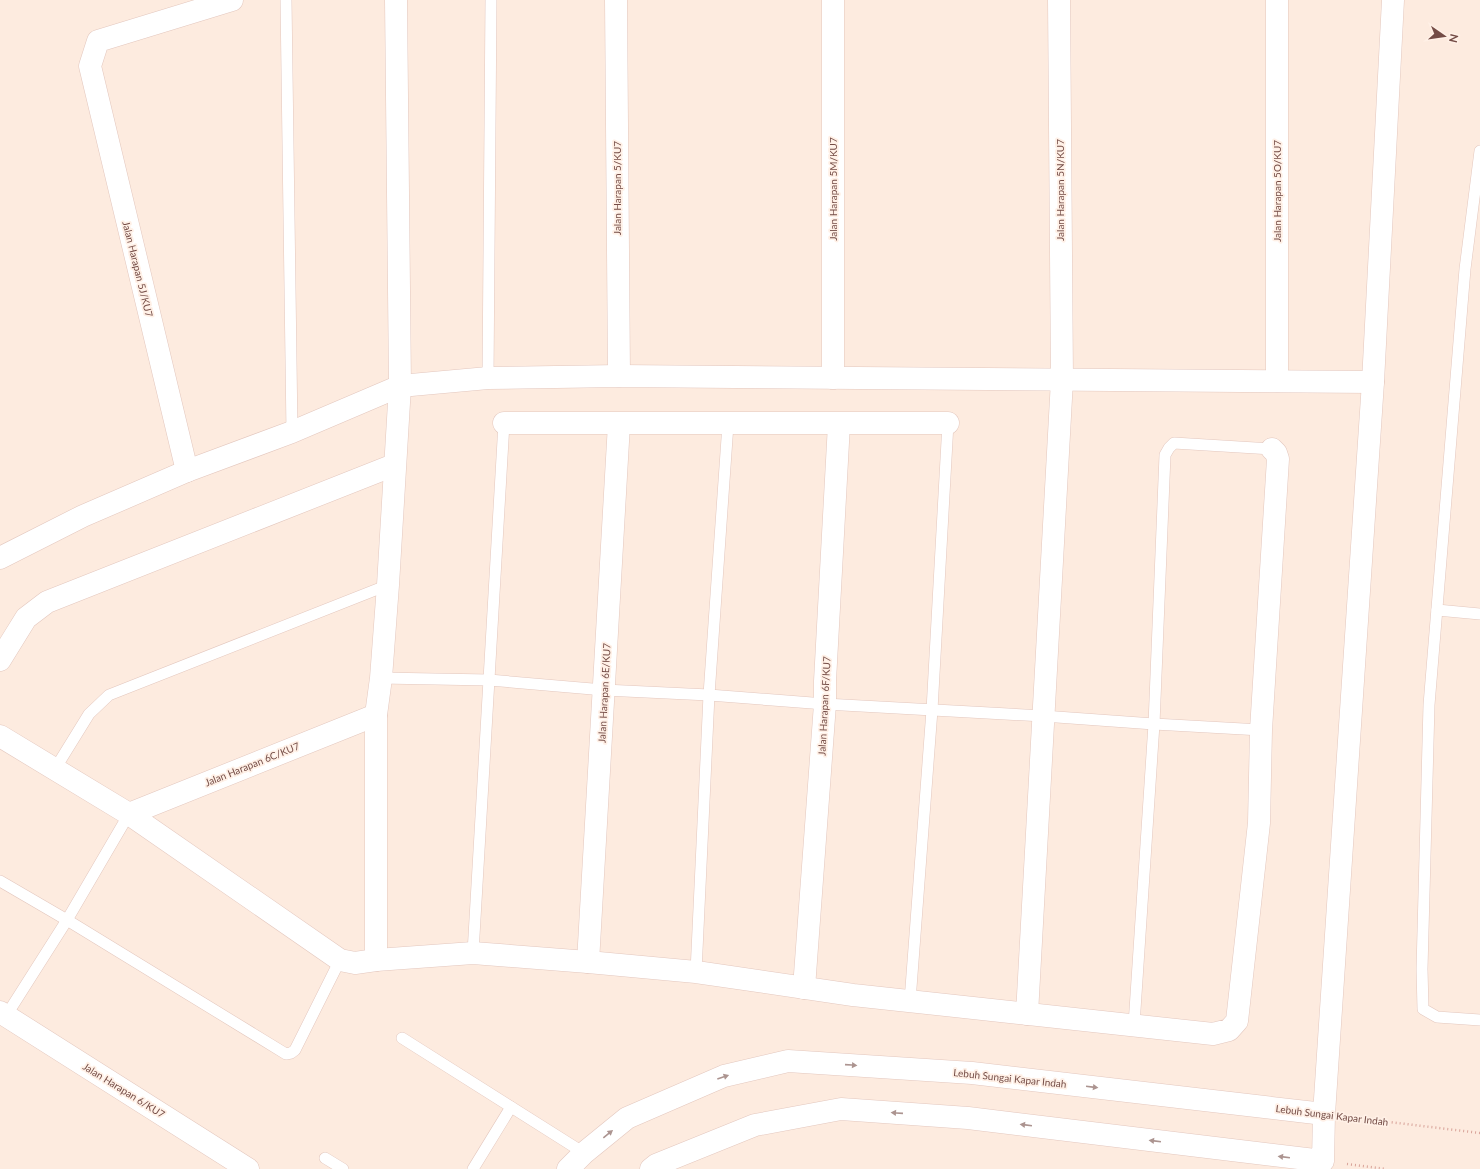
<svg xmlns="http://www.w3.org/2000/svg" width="1480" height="1169" viewBox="0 0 1480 1169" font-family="Lato,sans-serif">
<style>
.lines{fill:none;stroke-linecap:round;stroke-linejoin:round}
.service-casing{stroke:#e3c7be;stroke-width:12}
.minor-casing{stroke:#e3c7be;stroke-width:23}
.path{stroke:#d8a399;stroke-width:2.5;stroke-dasharray:1 3;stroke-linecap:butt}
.service{stroke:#fff;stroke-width:11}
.minor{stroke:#fff;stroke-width:22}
.oneway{fill:#ac9490}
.labels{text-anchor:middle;stroke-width:3.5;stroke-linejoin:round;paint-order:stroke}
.street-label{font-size:10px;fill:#744c46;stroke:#fff0e6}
</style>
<rect width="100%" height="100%" fill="#fdebdf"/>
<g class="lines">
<g class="service-casing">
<g id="service">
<polyline points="286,0 292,432"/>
<polyline points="1480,151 1465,269 1429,705 1422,969 1423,1009 1437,1017 1480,1020"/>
<polyline points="488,378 491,0"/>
<polyline points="1437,610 1480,614"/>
<polyline points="381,678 489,680 604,690 709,695 825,704 1043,716 1154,724 1261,730"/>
<polyline points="55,769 89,714 109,695 388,585"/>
<polyline points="0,881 67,920 286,1054 291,1053 295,1050 340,960"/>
<polyline points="473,953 504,423"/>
<polyline points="696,972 709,695 728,424"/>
<polyline points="910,1001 932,710 948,423"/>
<polyline points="6,1016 67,920 129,814"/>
<polyline points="1134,1025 1154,724 1165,455 1169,448 1174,443 1272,449"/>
<polyline points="402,1038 584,1153"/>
<polyline points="325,1158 343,1169"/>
<polyline points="473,1169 511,1107"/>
</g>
</g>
<g class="minor-casing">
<g id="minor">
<polyline points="616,0 619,376"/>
<polyline points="833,0 833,378"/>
<polyline points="1277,0 1277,381"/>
<polyline points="504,423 948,423"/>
<polyline points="187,471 90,66 98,41 232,0"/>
<polyline points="0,558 83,516 187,471 292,432 400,386 488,378 619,376 1373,382"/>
<polyline points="0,660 26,618 47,602 394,465"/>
<polyline points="0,736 129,814 340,960 355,963 376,960 473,953 588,962 696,972 853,995 1213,1034 1229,1030 1237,1021 1259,823 1261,730 1278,459 1276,453 1272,449"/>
<polyline points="129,814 376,715"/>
<polyline points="376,960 376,715 381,678 388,585 400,386 396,0"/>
<polyline points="588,962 619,424"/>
<polyline points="804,988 825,704 825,681 839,424"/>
<polyline points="0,1012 248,1169"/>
<polyline points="1027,1014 1062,380 1059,0"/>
<polyline points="568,1169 584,1153 627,1118 724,1076 788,1061 972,1073 1324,1114"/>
<polyline points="651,1169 656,1165 755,1125 841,1109 968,1118 1323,1161 1324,1114 1373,382 1393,0"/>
</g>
</g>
<g class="path">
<polyline points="1348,1117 1480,1133"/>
<polyline points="1347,1164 1386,1169"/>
</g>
<use href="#service" class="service"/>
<use href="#minor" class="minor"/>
</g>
<defs><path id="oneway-solid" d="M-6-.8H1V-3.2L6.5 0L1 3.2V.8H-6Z"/></defs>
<g class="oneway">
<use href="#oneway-solid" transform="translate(851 1065) rotate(4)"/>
<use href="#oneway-solid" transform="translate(723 1077) rotate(-19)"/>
<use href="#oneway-solid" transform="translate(1092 1087) rotate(7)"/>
<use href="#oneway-solid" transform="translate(897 1113) rotate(-176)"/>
<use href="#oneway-solid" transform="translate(1026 1125) rotate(-173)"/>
<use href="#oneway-solid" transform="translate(608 1134) rotate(-39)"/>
<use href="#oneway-solid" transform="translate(1155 1141) rotate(-173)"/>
<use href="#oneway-solid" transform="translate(1284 1157) rotate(-173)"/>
</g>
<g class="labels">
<g class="street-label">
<text transform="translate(617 188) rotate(-90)" y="4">Jalan Harapan 5/KU7</text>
<text transform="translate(833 189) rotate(-90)" y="4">Jalan Harapan 5M/KU7</text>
<text transform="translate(1060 190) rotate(-90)" y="4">Jalan Harapan 5N/KU7</text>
<text transform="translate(1277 191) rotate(-90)" y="4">Jalan Harapan 5O/KU7</text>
<text transform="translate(138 269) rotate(76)" y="4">Jalan Harapan 5J/KU7</text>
<text transform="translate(604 693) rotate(-87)" y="4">Jalan Harapan 6E/KU7</text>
<text transform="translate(824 706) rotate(-87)" y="4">Jalan Harapan 6F/KU7</text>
<text transform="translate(252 764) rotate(-22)" y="4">Jalan Harapan 6C/KU7</text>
<text transform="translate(1010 1078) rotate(6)" y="4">Lebuh Sungai Kapar Indah</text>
<text transform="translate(124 1090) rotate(32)" y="4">Jalan Harapan 6/KU7</text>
<text transform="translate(1332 1115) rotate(7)" y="4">Lebuh Sungai Kapar Indah</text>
</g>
</g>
<g transform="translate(1444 36) rotate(103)" stroke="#fff0e6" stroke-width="3" paint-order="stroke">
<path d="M0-3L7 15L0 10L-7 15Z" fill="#744c46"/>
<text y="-6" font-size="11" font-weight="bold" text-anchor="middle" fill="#744c46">N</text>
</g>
</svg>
